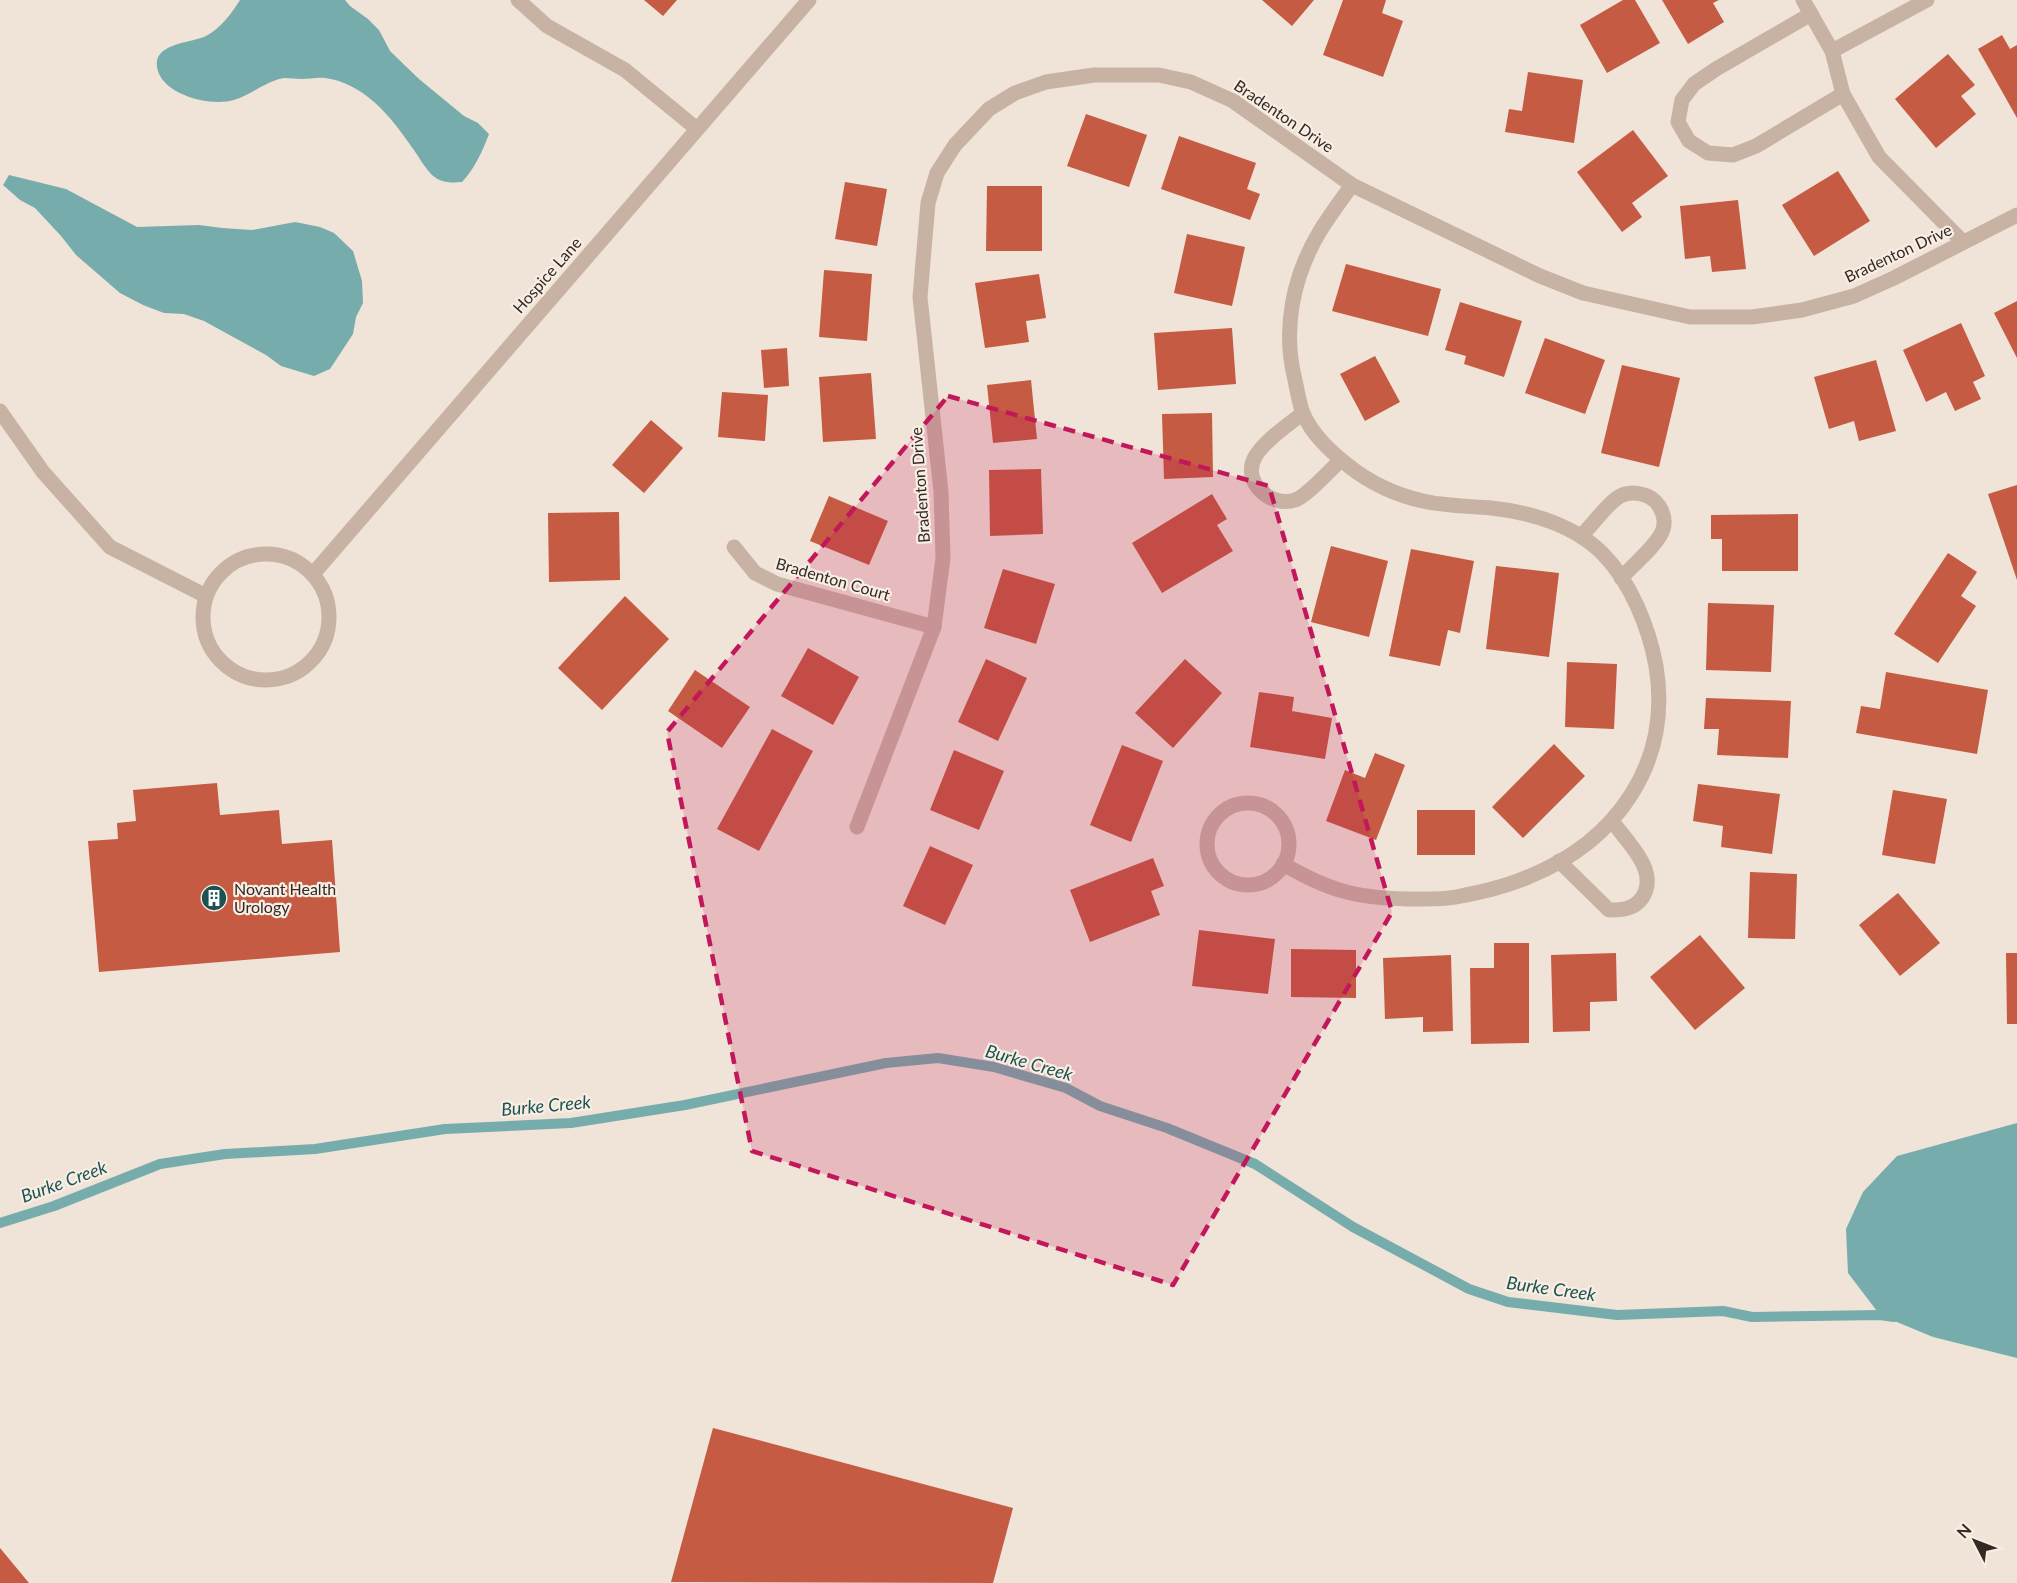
<svg xmlns="http://www.w3.org/2000/svg" width="2017" height="1583" viewBox="0 0 2017 1583" font-family="Lato,sans-serif">
<style>
.water{fill:#77acac}
.lines{fill:none;stroke-linecap:round;stroke-linejoin:round}
.stream{stroke:#77acac;stroke-width:10}
.building{fill:#c45b42}
.lane{stroke:#c8b2a4;stroke-width:15}
.street{stroke:#c8b2a4;stroke-width:15}
.marked{fill:#c2185b;fill-opacity:0.2;stroke:#c2185b;stroke-width:4.5;stroke-dasharray:12 8;stroke-linejoin:round}
.labels{text-anchor:middle;stroke-width:4.5;stroke-linejoin:round;paint-order:stroke}
.street-label{font-size:16px;fill:#332925;stroke:#f8eee3}
.poi-label{font-size:16px;fill:#332925;stroke:#f8eee3;text-anchor:start}
.water-label{font-size:18px;font-style:italic;fill:#1c5253;stroke:#f8eee3}
</style>
<rect width="100%" height="100%" fill="#f0e3d7"/>
<g class="water">
<path d="M240,0H345L350,6L368,19L379,30L390,51L419,79L464,116L478,123L489,134C482,152 475,168 462,182C451,183 441,183 432,175C424,167 418,155 411,146C390,115 363,83 325,78C317,77 309,79 302,79C296,79 289,78 284,78C266,81 251,95 234,100C211,107 161,95 157,67C153,43 192,43 206,36C221,28 231,14 240,0Z"/>
<polygon points="9,175 66,189 137,227 199,225 222,228 252,230 295,222 320,227 334,233 353,251 362,281 363,303 356,317 353,334 330,369 314,376 281,366 266,355 204,321 184,314 164,313 143,305 120,293 76,255 61,236 35,208 20,200 3,185"/>
<polygon points="2017,1123 2017,1358 1933,1337 1880,1315 1848,1273 1846,1229 1863,1192 1897,1156"/>
</g>
<g class="lines">
<polyline class="stream" points="0,1223 54,1206 160,1164 225,1154 315,1149 445,1129 571,1123 685,1105 886,1063 938,1058 994,1067 1066,1088 1100,1106 1167,1128 1255,1164 1353,1227 1469,1289 1508,1302 1617,1315 1723,1311 1752,1317 1880,1315 1894,1317"/>
</g>
<g class="building">
<polygon points="644,0 677,0 663,16"/>
<polygon points="1262,0 1314,0 1292,26"/>
<polygon points="1343,0 1386,0 1382,13 1403,21 1383,77 1323,55"/>
<polygon points="1623,0 1635,0 1660,43 1607,73 1580,25"/>
<polygon points="1662,0 1719,0 1713,3 1724,22 1688,44"/>
<polygon points="2002,35 2010,49 2017,45 2017,118 1978,49"/>
<polygon points="1948,54 1975,85 1961,96 1976,114 1936,148 1895,99"/>
<polygon points="1528,72 1583,80 1574,143 1505,132 1509,109 1522,111"/>
<polygon points="1086,114 1147,135 1129,187 1067,166"/>
<polygon points="1633,130 1668,176 1632,203 1642,217 1622,232 1577,172"/>
<polygon points="1179,136 1256,163 1247,189 1260,194 1250,220 1161,189"/>
<polygon points="1838,171 1870,221 1814,256 1782,205"/>
<polygon points="845,182 887,189 877,246 835,239"/>
<polygon points="987,186 1042,186 1042,251 986,251"/>
<polygon points="1738,200 1746,269 1712,272 1710,256 1685,259 1680,206"/>
<polygon points="1187,234 1245,247 1232,306 1174,293"/>
<polygon points="1346,264 1441,289 1428,336 1332,311"/>
<polygon points="824,270 872,274 867,341 819,337"/>
<polygon points="1039,274 1046,318 1026,321 1029,342 985,348 975,283"/>
<polygon points="2017,301 2017,358 1994,313"/>
<polygon points="1460,302 1522,321 1504,377 1464,364 1466,356 1445,350"/>
<polygon points="1961,323 1985,376 1973,382 1981,399 1955,411 1946,392 1926,402 1903,350"/>
<polygon points="1232,328 1236,384 1158,390 1154,333"/>
<polygon points="1545,338 1605,360 1585,414 1525,393"/>
<polygon points="787,348 789,386 764,388 761,350"/>
<polygon points="1375,356 1400,402 1365,421 1340,374"/>
<polygon points="1876,360 1896,431 1859,441 1854,421 1829,429 1814,377"/>
<polygon points="1622,365 1680,378 1659,467 1601,453"/>
<polygon points="871,373 876,439 823,442 819,377"/>
<polygon points="1031,380 1037,439 993,443 987,385"/>
<polygon points="722,392 768,395 765,441 718,437"/>
<polygon points="1212,413 1213,477 1164,479 1162,414"/>
<polygon points="651,420 683,448 644,493 612,465"/>
<polygon points="1041,469 1043,534 990,536 989,470"/>
<polygon points="2017,485 2017,580 1988,494"/>
<polygon points="1212,494 1227,519 1217,525 1233,551 1162,593 1132,543"/>
<polygon points="829,496 888,521 869,565 810,541"/>
<polygon points="619,512 620,580 549,582 548,513"/>
<polygon points="1798,514 1798,571 1722,571 1722,539 1711,539 1711,515"/>
<polygon points="1331,546 1388,561 1369,637 1311,622"/>
<polygon points="1411,549 1474,561 1460,633 1448,630 1440,666 1389,656"/>
<polygon points="1948,553 1977,572 1961,596 1976,606 1938,663 1894,634"/>
<polygon points="1496,566 1559,573 1549,657 1486,649"/>
<polygon points="1003,569 1055,584 1036,644 984,628"/>
<polygon points="625,596 669,639 602,710 558,668"/>
<polygon points="1708,603 1774,605 1771,672 1706,670"/>
<polygon points="808,648 859,677 833,725 781,696"/>
<polygon points="986,659 1027,678 998,741 958,722"/>
<polygon points="1185,659 1222,693 1173,748 1135,713"/>
<polygon points="1567,662 1617,664 1614,729 1565,727"/>
<polygon points="695,670 750,707 722,748 668,711"/>
<polygon points="1886,672 1988,690 1977,754 1856,733 1861,706 1880,709"/>
<polygon points="1259,692 1294,697 1292,711 1332,718 1325,759 1250,747"/>
<polygon points="1706,698 1791,701 1788,758 1717,755 1719,729 1704,729"/>
<polygon points="772,729 813,751 759,851 717,829"/>
<polygon points="1554,744 1585,776 1523,838 1492,807"/>
<polygon points="1122,745 1163,761 1131,842 1090,825"/>
<polygon points="954,750 1004,771 979,830 930,810"/>
<polygon points="1375,753 1405,765 1376,840 1326,821 1345,770 1365,778"/>
<polygon points="217,783 220,815 279,810 282,844 332,840 340,952 99,972 88,841 118,839 117,823 136,821 133,790"/>
<polygon points="1698,784 1780,794 1772,854 1721,847 1723,826 1693,821"/>
<polygon points="1893,790 1947,799 1935,864 1882,855"/>
<rect x="1417" y="810" width="58" height="45"/>
<polygon points="930,846 973,865 945,925 903,906"/>
<polygon points="1153,858 1164,886 1151,891 1160,915 1090,942 1070,890"/>
<polygon points="1750,872 1797,874 1795,939 1748,938"/>
<polygon points="1898,893 1940,943 1900,976 1859,925"/>
<polygon points="1199,930 1275,939 1268,994 1192,986"/>
<polygon points="1700,935 1745,988 1695,1030 1650,977"/>
<polygon points="1494,943 1529,943 1529,1043 1471,1044 1470,968 1494,968"/>
<polygon points="1291,949 1356,950 1356,998 1291,997"/>
<polygon points="1616,953 1617,1001 1590,1002 1590,1031 1553,1032 1551,955"/>
<polygon points="2006,953 2017,953 2017,1024 2007,1024"/>
<polygon points="1451,955 1453,1031 1423,1032 1423,1017 1385,1019 1383,958"/>
<polygon points="713,1428 1013,1508 993,1583 671,1582"/>
<polygon points="0,1548 29,1583 0,1583"/>
</g>
<g class="lines">
<g class="lane">
<polyline points="518,0 547,26 625,70 697,129"/>
<polyline points="0,411 43,472 110,547 206,596"/>
<circle cx="266" cy="617" r="63"/>
</g>
<g class="street">
<polyline points="1803,0 1832,51 1843,94 1879,157 1963,242"/>
<polyline points="1811,14 1716,69 1694,84 1682,100 1678,122 1689,141 1708,153 1733,155 1756,146 1843,94"/>
<polyline points="1832,51 1927,0"/>
<path d="M1303,413C1288,425 1264,441 1255,457C1241,482 1271,508 1295,500C1306,497 1331,469 1341,460"/>
<path d="M1581,536C1593,524 1604,508 1617,498C1630,489 1651,493 1659,506C1664,514 1666,523 1662,532C1656,546 1632,566 1621,578"/>
<polyline points="734,547 755,573 777,584 934,627"/>
<polyline points="313,574 809,0"/>
<circle cx="1248" cy="844" r="41"/>
<polyline points="857,827 934,627 943,558 941,492 920,297 928,203 937,173 955,145 989,109 1015,93 1046,82 1094,75 1159,75 1191,82 1233,101 1352,185 1540,276 1583,293 1690,317 1752,317 1802,310 1854,296 1894,278 2017,215"/>
<path d="M1559,861L1609,910C1623,910 1634,909 1642,898C1660,871 1627,842 1612,821"/>
<path d="M1283,864C1328,890 1355,898 1407,899C1423,899 1440,900 1456,897C1481,892 1505,887 1528,877C1617,841 1672,763 1656,666C1649,628 1631,583 1604,555C1575,525 1530,512 1491,508C1468,506 1445,506 1423,501C1396,495 1372,484 1350,467C1331,452 1311,434 1302,411C1299,401 1297,390 1295,380C1282,329 1293,276 1320,231C1330,215 1341,200 1352,185"/>
</g>
</g>
<path class="marked" d="M948,396L1269,486L1392,912L1173,1285L752,1151L667,732Z"/>
<defs>
<g id="building-disc" transform="scale(1.35)"><circle r="9.5" fill="#1c5253" stroke="#f8eee3"/><path d="M-4-6H4V6H1V3H-1V6H-4ZM-2.5-4.3h1.7v1.8h-1.7ZM.8-4.3h1.7v1.8H.8ZM-2.5-1h1.7V.8h-1.7ZM.8-1h1.7V.8H.8Z" fill="#fff"/></g>
</defs>
<g fill-rule="evenodd">
<use href="#building-disc" x="214" y="898"/>
</g>
<g class="labels">
<g class="street-label">
<text transform="translate(1284 116) rotate(34)" y="6">Bradenton Drive</text>
<text transform="translate(1898 253) rotate(-25)" y="6">Bradenton Drive</text>
<text transform="translate(547 275) rotate(-49)" y="6">Hospice Lane</text>
<text transform="translate(920 485) rotate(-94)" y="6">Bradenton Drive</text>
<text transform="translate(833 579) rotate(16)" y="6">Bradenton Court</text>
</g>
<g class="poi-label">
<text x="234" y="895">Novant Health<tspan x="234" dy="18">Urology</tspan></text>
</g>
<g class="water-label">
<text transform="translate(1029 1063) rotate(16)" y="6">Burke Creek</text>
<text transform="translate(546 1106) rotate(-5)" y="6">Burke Creek</text>
<text transform="translate(64 1182) rotate(-20)" y="6">Burke Creek</text>
<text transform="translate(1551 1289) rotate(8)" y="6">Burke Creek</text>
</g>
</g>
<g transform="translate(1975 1541) rotate(312)" stroke="#f8eee3" stroke-width="4.5" paint-order="stroke">
<path d="M0-4.5L10 22L0 15L-10 22Z" fill="#332925"/>
<text y="-9" font-size="16" font-weight="bold" text-anchor="middle" fill="#332925">N</text>
</g>
</svg>
